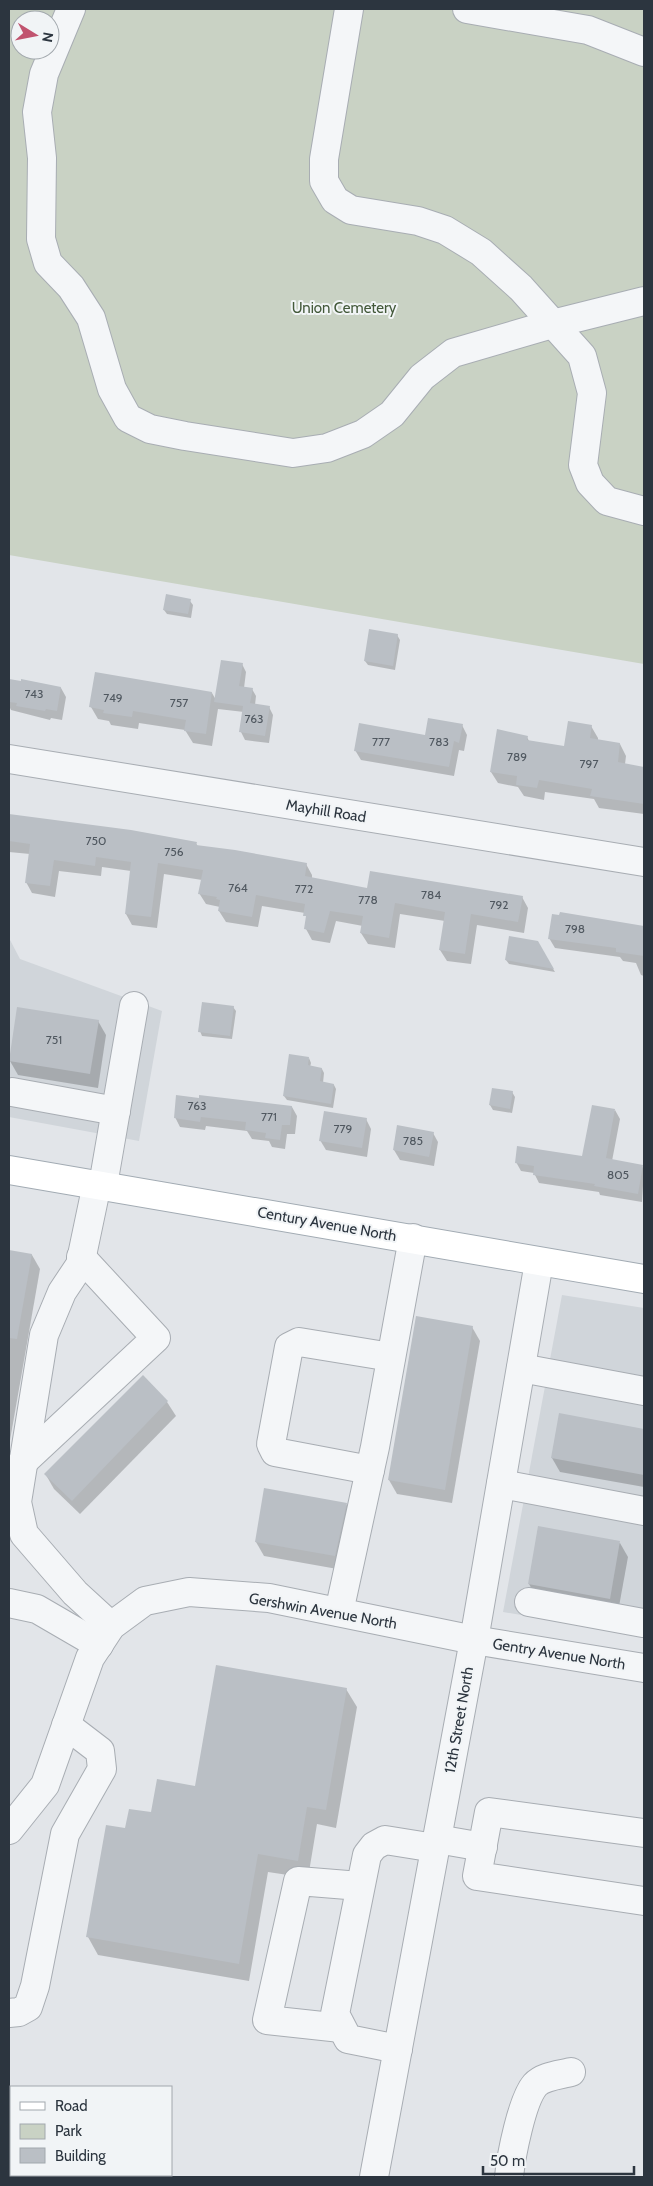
<svg xmlns="http://www.w3.org/2000/svg" width="653" height="2186" viewBox="0 0 653 2186" font-family="Cabin,sans-serif">
<style>
.built{fill:#d0d5da}
.green{fill:#c9d2c4;fill-rule:evenodd}
.shadow{fill:#0003}
.building{fill:#babfc5}
.lines{fill:none;stroke-linecap:round;stroke-linejoin:round}
.minor-casing{stroke:#a8adb3;stroke-width:30}
.major-casing{stroke:#a2abb3;stroke-width:30}
.minor{stroke:#f4f6f8;stroke-width:28}
.major{stroke:#fff;stroke-width:28}
.labels{text-anchor:middle;stroke-width:4;stroke-linejoin:round;paint-order:stroke}
.number-label{font-size:12px;fill:#505860}
.park-label{font-size:15px;fill:#43593a;stroke:#f1f4f6}
.street-label{font-size:15px;fill:#2c353f;stroke:#f1f4f6}
</style>
<rect width="100%" height="100%" fill="#e2e5e9"/>
<g class="built">
<polygon points="9,938 20,959 162,1011 139,1141 9,1117"/>
<polygon points="562,1295 644,1308 644,1636 503,1612"/>
</g>
<path class="green" d="M9,9H644V664L9,555ZM20,20H50V50H20Z"/>
<g class="shadow">
<polygon points="190,601 193,605 191,618 167,614 164,610"/>
<polygon points="397,635 400,640 395,670 368,665 365,661"/>
<polygon points="242,664 246,672 244,688 252,689 256,696 255,705 269,707 273,715 269,743 245,740 241,732 244,712 218,709 212,746 193,743 185,730 139,723 138,729 111,725 109,721 98,719 91,707 212,693 216,700"/>
<polygon points="10,680 61,688 66,697 62,720 51,718 50,720 11,710 9,706"/>
<polygon points="462,725 467,735 464,751 459,750 454,776 361,760 355,750 426,737"/>
<polygon points="591,726 598,738 598,741 620,744 626,756 625,764 644,768 644,814 599,808 594,799 545,792 544,800 524,796 518,787 498,783 491,772 527,737 529,741 565,747"/>
<polygon points="9,815 196,843 198,847 306,864 312,875 312,878 368,890 522,897 528,908 524,933 477,925 471,964 447,961 440,950 445,921 400,914 395,948 368,944 361,933 363,926 336,921 330,943 312,940 306,929 307,920 305,913 262,906 258,927 226,922 219,911 220,907 206,904 199,893 202,880 164,874 157,928 132,925 126,914 131,871 102,867 101,876 59,871 55,897 32,893 26,882 30,854 9,852"/>
<polygon points="643,927 644,976 641,975 636,963 623,961 620,957 555,948 549,938"/>
<polygon points="537,942 555,972 509,964 506,960"/>
<polygon points="233,1007 236,1011 232,1039 202,1036 200,1031"/>
<polygon points="98,1021 106,1035 98,1088 18,1075 10,1061"/>
<polygon points="309,1058 311,1063 310,1067 322,1069 324,1073 323,1083 334,1085 336,1089 333,1108 287,1100 284,1096"/>
<polygon points="512,1092 515,1097 512,1113 493,1110 490,1105"/>
<polygon points="292,1107 297,1116 295,1134 287,1134 285,1149 272,1147 269,1141 252,1139 247,1131 206,1126 205,1130 180,1127 175,1117"/>
<polygon points="615,1110 620,1119 612,1161 642,1166 644,1170 642,1202 600,1195 599,1192 539,1183 534,1173 521,1171 516,1162 583,1158"/>
<polygon points="366,1119 371,1129 367,1157 326,1150 320,1140"/>
<polygon points="433,1133 438,1142 434,1166 400,1160 394,1150"/>
<polygon points="9,1251 32,1255 40,1269 9,1446"/>
<polygon points="472,1327 480,1341 452,1503 397,1494 389,1480"/>
<polygon points="143,1377 167,1402 176,1416 80,1514 54,1489 46,1475"/>
<polygon points="560,1415 644,1430 644,1487 560,1472 552,1458"/>
<polygon points="346,1504 354,1518 343,1570 264,1556 256,1542"/>
<polygon points="620,1543 628,1557 618,1612 537,1598 529,1584"/>
<polygon points="346,1689 357,1707 336,1828 317,1824 308,1878 268,1872 249,1981 98,1955 88,1937 126,1830 196,1787"/>
</g>
<g class="building">
<polygon points="166,594 191,599 188,614 163,610"/>
<polygon points="369,629 398,634 393,666 364,661"/>
<polygon points="221,660 243,663 239,686 253,688 250,703 270,706 265,736 239,732 243,706 214,702"/>
<polygon points="95,672 212,692 206,734 184,731 186,720 133,711 132,717 103,713 104,710 89,707"/>
<polygon points="9,679 21,681 21,679 61,687 57,711 46,709 45,711 16,706 17,703 9,702"/>
<polygon points="428,718 463,724 459,743 454,741 449,767 354,751 359,723 425,735"/>
<polygon points="568,721 592,725 590,738 620,743 618,762 644,767 644,804 590,796 592,789 539,780 537,788 516,785 517,776 490,772 497,729 528,736 527,740 564,746"/>
<polygon points="9,814 131,830 197,842 196,845 235,850 307,863 305,876 367,888 370,871 523,896 518,922 471,914 465,954 439,950 445,912 395,903 389,938 360,933 363,916 330,911 324,933 304,929 306,916 303,916 305,904 256,895 252,917 218,911 220,900 216,899 217,897 198,894 203,870 158,863 151,917 125,914 131,862 96,857 95,866 54,860 50,886 25,883 30,844 9,841"/>
<polygon points="560,912 644,926 644,956 616,952 616,948 548,939 552,914 559,915"/>
<polygon points="509,936 538,941 554,969 505,960"/>
<polygon points="202,1002 234,1006 230,1036 198,1032"/>
<polygon points="17,1007 99,1020 90,1074 9,1061"/>
<polygon points="289,1054 309,1057 308,1065 322,1068 320,1081 334,1084 331,1104 283,1096"/>
<polygon points="492,1088 513,1091 510,1109 489,1105"/>
<polygon points="176,1095 199,1098 199,1095 292,1106 290,1125 282,1125 280,1140 265,1138 266,1133 245,1130 246,1122 201,1117 200,1122 174,1118"/>
<polygon points="592,1105 615,1109 606,1158 643,1165 638,1194 594,1186 595,1184 533,1175 534,1166 515,1163 517,1146 582,1156"/>
<polygon points="324,1111 367,1118 362,1148 319,1141"/>
<polygon points="397,1125 434,1132 429,1157 393,1150"/>
<polygon points="9,1250 32,1254 17,1339 9,1338"/>
<polygon points="416,1316 473,1326 445,1490 388,1480"/>
<polygon points="143,1375 168,1401 72,1501 44,1474"/>
<polygon points="559,1413 644,1429 644,1475 551,1458"/>
<polygon points="264,1488 347,1503 335,1556 255,1542"/>
<polygon points="538,1526 620,1541 610,1599 528,1584"/>
<polygon points="216,1665 347,1688 326,1810 307,1807 298,1861 258,1854 239,1964 86,1937 106,1825 125,1828 129,1809 151,1812 157,1779 195,1786"/>
</g>
<g class="lines">
<g class="minor-casing">
<g id="minor">
<polyline points="71,9 44,74 37,112 42,158 41,239 48,263 71,287 91,318 112,389 128,418 150,429 185,436 293,453 327,448 363,434 392,414 422,377 453,353 552,324 644,301"/>
<polyline points="349,9 324,159 324,181 335,200 351,210 418,221 445,230 481,252 521,288 582,356 592,393 583,465 590,483 607,501 644,511"/>
<polyline points="467,9 588,30 644,52"/>
<polyline points="9,759 644,862"/>
<polyline points="12,1092 116,1111"/>
<polyline points="97,1184 80,1265 62,1292 44,1335 17,1502 24,1534 75,1593 111,1626"/>
<polyline points="103,1185 134,1006"/>
<polyline points="521,1368 644,1391"/>
<polyline points="22,1463 156,1338 81,1257"/>
<polyline points="370,1470 275,1452 271,1444 289,1347 299,1342 391,1357"/>
<polyline points="501,1484 644,1511"/>
<polyline points="529,1602 643,1623"/>
<polyline points="9,1603 37,1609 99,1645"/>
<polyline points="339,1612 375,1447 413,1238"/>
<polyline points="9,1830 45,1785 90,1658 111,1626 145,1601 189,1592 269,1598 474,1640 644,1668"/>
<polyline points="644,1833 489,1812 477,1876 644,1901"/>
<polyline points="437,1839 483,1847"/>
<polyline points="9,2013 19,2012 28,2007 35,1986 65,1834 102,1769 100,1751 66,1725"/>
<polyline points="341,2028 267,2020 298,1881 360,1886"/>
<polyline points="398,2049 348,2039 335,2014 367,1855 374,1846 385,1840 435,1848"/>
<polyline points="374,2177 474,1640 539,1262"/>
<path d="M509,2177C511,2156 522,2100 535,2085C543,2076 560,2075 571,2072"/>
</g>
</g>
<g class="major-casing">
<polyline id="major" points="9,1170 644,1279"/>
</g>
<use href="#minor" class="minor"/>
<use href="#major" class="major"/>
</g>
<g class="labels">
<g class="number-label">
<text x="34" y="698">743</text>
<text x="113" y="702">749</text>
<text x="179" y="707">757</text>
<text x="254" y="723">763</text>
<text x="381" y="746">777</text>
<text x="439" y="746">783</text>
<text x="517" y="761">789</text>
<text x="589" y="768">797</text>
<text x="96" y="845">750</text>
<text x="174" y="856">756</text>
<text x="238" y="892">764</text>
<text x="304" y="893">772</text>
<text x="431" y="899">784</text>
<text x="368" y="904">778</text>
<text x="499" y="909">792</text>
<text x="575" y="933">798</text>
<text x="54" y="1044">751</text>
<text x="197" y="1110">763</text>
<text x="269" y="1121">771</text>
<text x="343" y="1133">779</text>
<text x="413" y="1145">785</text>
<text x="618" y="1179">805</text>
</g>
<g class="park-label">
<text x="344" y="313">Union Cemetery</text>
</g>
<g class="street-label">
<text transform="translate(326 811) rotate(9)" y="5">Mayhill Road</text>
<text transform="translate(327 1224) rotate(10)" y="5">Century Avenue North</text>
<text transform="translate(323 1611) rotate(10)" y="5">Gershwin Avenue North</text>
<text transform="translate(559 1654) rotate(9)" y="5">Gentry Avenue North</text>
<text transform="translate(459 1720) rotate(-80)" y="5">12th Street North</text>
</g>
</g>
<rect width="653" height="2186" fill="none" stroke="#2c353f" stroke-width="20"/>
<rect x="10" y="2086" width="162" height="90" fill="#f1f4f6" stroke="#a2a8ad"/>
<rect x="20" y="2102" width="25" height="8" fill="#ffffff" stroke="#a2a8ad"/>
<text x="55" y="2111" font-size="15" fill="#2c353f">Road</text>
<rect x="20" y="2124" width="25" height="15" fill="#c9d2c4" stroke="#a2a8ad"/>
<text x="55" y="2136" font-size="15" fill="#2c353f">Park</text>
<rect x="20" y="2148" width="25" height="15" fill="#babfc5" stroke="#a2a8ad"/>
<text x="55" y="2161" font-size="15" fill="#2c353f">Building</text>
<g transform="translate(35 35) rotate(100)"><circle r="24" fill="#f1f4f6" stroke="#a2a8ad"/>
<path d="M0-4L9 19L0 12L-9 19Z" fill="#c1546f"/>
<text y="-8" font-size="14" font-weight="bold" text-anchor="middle" fill="#2c353f">N</text>
</g>
<path d="M483 2166v8h151v-8" fill="none" stroke="#2c353f" stroke-width="2.5"/>
<text x="490" y="2166" font-size="15" fill="#2c353f" stroke="#f1f4f6" stroke-width="4" paint-order="stroke">50 m</text>
</svg>
